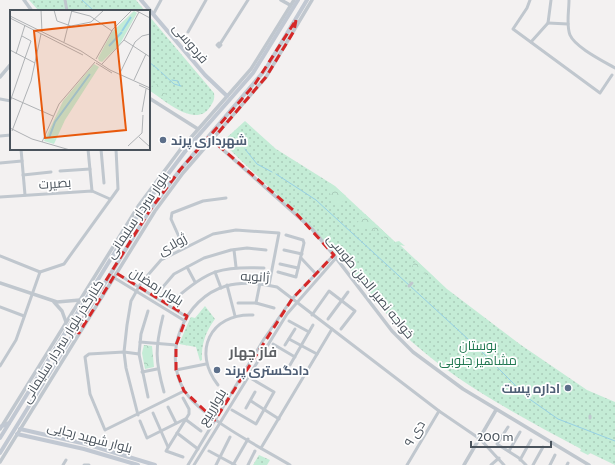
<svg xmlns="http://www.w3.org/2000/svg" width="615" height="465" viewBox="0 0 615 465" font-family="Cabin,Cairo,sans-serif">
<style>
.grass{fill:url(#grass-dots)}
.forest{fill:url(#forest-crowns)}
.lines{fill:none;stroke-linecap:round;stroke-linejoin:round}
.stream{stroke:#96d0e4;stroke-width:1}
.minor{stroke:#c0c7ce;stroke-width:3}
.tertiary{stroke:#c0c7ce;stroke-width:3.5}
.secondary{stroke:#c1c8d2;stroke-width:4}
.marked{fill:none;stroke:#d62828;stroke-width:3;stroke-dasharray:8 5;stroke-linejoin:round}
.service-dot{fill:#5c6f8a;stroke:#fff;stroke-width:1.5}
.labels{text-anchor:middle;stroke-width:3.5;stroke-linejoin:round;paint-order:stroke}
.street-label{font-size:13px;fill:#4a535c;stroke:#fff}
.service-label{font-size:13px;font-weight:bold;fill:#4e5e75;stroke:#fff;text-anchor:start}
.park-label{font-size:13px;fill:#217851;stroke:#fff}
.neighbourhood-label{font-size:14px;font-weight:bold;fill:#5e6165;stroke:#fff}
.inset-river{fill:none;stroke:#96d0e4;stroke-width:2}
.inset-road{fill:none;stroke:#afb2b5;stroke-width:1}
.view{fill:#e8590c;fill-opacity:0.15;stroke:#e8590c;stroke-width:2}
.inset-edge{fill:none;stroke:#4a535c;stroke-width:2}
</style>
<defs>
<pattern id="grass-dots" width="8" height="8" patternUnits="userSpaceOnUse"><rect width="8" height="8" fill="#c4ecd6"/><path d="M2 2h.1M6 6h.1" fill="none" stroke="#aaccba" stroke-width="1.8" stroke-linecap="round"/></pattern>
<pattern id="forest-crowns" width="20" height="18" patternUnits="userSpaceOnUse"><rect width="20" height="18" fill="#c4ecd6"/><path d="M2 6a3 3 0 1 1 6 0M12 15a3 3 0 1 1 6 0" fill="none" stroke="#aaccba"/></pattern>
</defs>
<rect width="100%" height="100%" fill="#f3f1f1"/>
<g class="grass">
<polygon points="29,0 136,0 145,11 39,11"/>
<path d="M149,16L214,93C215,100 213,102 210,107C196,129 164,100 149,90Z"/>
<path d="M245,121L276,149L335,186L395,242L399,241L405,246L400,245L447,289L521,345L587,390L615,402V465L590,453L588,455L580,451L581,449C523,418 462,386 412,342C393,325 377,299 359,279C317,231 268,187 222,142Z"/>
<path d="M205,306L215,319C206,331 201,344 202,360L200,361L196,347L179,344L189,321L191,317L195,318Z"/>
<polygon points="259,455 270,460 267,465 253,465"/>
</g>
<g class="forest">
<polygon points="158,84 166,95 175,102 168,102 149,90 149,87"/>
<polygon points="330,183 346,196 337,209 328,189"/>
<polygon points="365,214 395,242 392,245 375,229 372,232 365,227 362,230 356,224"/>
<polygon points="416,260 435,278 411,268"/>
<polygon points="144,345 152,346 154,367 145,369 142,353"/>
</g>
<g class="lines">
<g class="stream">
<polyline points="82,0 94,11"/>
<polyline points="149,62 159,70"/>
<polyline points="161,72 174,84 181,86"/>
<polyline points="172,80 178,81 180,86"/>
<polyline points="245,149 257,164 272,172"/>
<polyline points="276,174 316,200 480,350 528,398 558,419 615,441"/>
</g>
<g class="minor">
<polyline points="65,0 67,11"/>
<polyline points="530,0 527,8 513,29 600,93 612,75"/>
<path d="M569,0C569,11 566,25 570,35C575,47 603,61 615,68"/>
<polyline points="154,13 161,0"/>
<polyline points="548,23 568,24"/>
<polyline points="188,32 206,0"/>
<polyline points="531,42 548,23 551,0"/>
<polygon points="219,43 221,45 219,47 217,45"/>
<polyline points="220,44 248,0"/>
<polyline points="0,99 11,101"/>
<polyline points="0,136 11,135"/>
<polyline points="21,149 25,195"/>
<polyline points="88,149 92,191"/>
<polyline points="101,149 104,183"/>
<polyline points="0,163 22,161"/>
<polyline points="60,171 90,169"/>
<polyline points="23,175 51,172"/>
<polyline points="0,197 92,191 110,199"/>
<polyline points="184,248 171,219 172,213 203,201 226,198"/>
<polyline points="234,250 236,267"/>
<polyline points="284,250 302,254"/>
<polyline points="0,256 40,272 64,264 118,189 116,149"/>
<polyline points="301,258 316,274"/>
<polyline points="280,264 298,268"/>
<polyline points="187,267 195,282"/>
<polyline points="215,272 221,288"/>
<polyline points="278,272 296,277 304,243 303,240 286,235"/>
<polyline points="116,273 187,317"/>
<polyline points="113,277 185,321"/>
<polyline points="227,285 235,316"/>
<polyline points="409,286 412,283"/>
<polyline points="162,288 174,274 204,258 231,250 247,248 266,250"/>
<path d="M175,299C208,270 221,266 264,268"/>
<polyline points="238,303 256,303 274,308"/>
<polyline points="256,303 260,283"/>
<polyline points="0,307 24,316"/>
<polyline points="148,311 141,334 139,354 124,352 89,354 85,357 90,394 105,430 184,391"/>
<polyline points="312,315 329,291 355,311 341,329"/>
<path d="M163,316C155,348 155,360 164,392"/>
<polyline points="328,319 348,292"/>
<polyline points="289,321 309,332"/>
<polyline points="289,339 317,354"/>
<polyline points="140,342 176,345"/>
<polyline points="273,344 295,357"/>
<polyline points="285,345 295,329"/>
<polyline points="139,354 148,397"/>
<polyline points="290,365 313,325"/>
<polyline points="0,366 16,340 40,272"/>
<polyline points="176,370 206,364"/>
<polyline points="142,372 157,369"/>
<path d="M218,385C192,352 210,313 253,315"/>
<polyline points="183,398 189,409 189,414 166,451 183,457"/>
<polyline points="251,401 279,419"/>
<polyline points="168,407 176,423"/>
<polyline points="246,408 255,392"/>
<polyline points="232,410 256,424 274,392 252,379"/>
<polyline points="153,413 168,447"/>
<polyline points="138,415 126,368 124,352 127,325 131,301 141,283 161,260 213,234 236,230 279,233 269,285"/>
<polyline points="590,416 590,418"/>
<polyline points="140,421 147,438 185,419 201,431"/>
<polyline points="508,427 497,444 519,458 526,465"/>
<polyline points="177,433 198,449"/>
<polyline points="261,448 332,329"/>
<polyline points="209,451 235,465"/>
<polyline points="509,451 520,432"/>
<polyline points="520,460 531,440"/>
<polyline points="63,465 66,460"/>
<polyline points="84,465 89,465"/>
<polyline points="188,465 264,339 292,299 334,255"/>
<polyline points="194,465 287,314 336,258"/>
<polyline points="216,465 230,437"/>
<polyline points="233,465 248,439"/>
<polyline points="248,465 255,451"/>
<path d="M290,465C262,448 200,417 184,390C162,353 184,298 226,286C243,281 260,283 277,287L439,411L480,439L504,465"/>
<polyline points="407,465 439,411"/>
<polyline points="491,465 499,458"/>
<polyline points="533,465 543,447"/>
<polyline points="550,465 555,455"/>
<polyline points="567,465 568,463"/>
</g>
<g class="tertiary">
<polyline points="24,0 32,11"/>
<polyline points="281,0 290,5"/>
<polyline points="0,77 11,64"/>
<polyline points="149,98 198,129"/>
<polyline points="212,140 312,229 333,254 392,331 413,352 463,389 589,465"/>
<polyline points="0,283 57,302 80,300"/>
<polyline points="54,302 62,311 66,322"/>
<polyline points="0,429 139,205 180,150 251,69 294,0"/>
<polyline points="0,462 155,211 183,173 266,77 312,0"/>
<polyline points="464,465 496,410"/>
</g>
<g class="secondary">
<polyline points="141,0 205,75 227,96"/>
<polyline points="0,427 9,423"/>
<polyline points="20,429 86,444 155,465"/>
<polyline points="17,434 84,449 138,465"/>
<polyline points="0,438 141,210 190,145 253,73 298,0"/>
<polyline points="0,453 150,210 180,170 265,70 307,0"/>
</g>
</g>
<path class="marked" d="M296,20L294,31L266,77L212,140L293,210L334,255L292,299L215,420L184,391L176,370V345L187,316L116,273L79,333L75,330L150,210L180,170L255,84Z"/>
<g class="service-dot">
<circle cx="163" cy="140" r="4"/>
<circle cx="217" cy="370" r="4"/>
<circle cx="568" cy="388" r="4"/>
</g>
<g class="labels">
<g class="street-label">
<text transform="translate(191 43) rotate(50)" y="5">فردوسی</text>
<text transform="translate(55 183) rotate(-4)" y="5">بصیرت</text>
<text transform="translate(137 215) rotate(-56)" y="5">بلوار سردار سلیمانی</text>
<text transform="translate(172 244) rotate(-30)" y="5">ژولای</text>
<text transform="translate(255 276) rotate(3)" y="5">ژانویه</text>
<text transform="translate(157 286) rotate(32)" y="5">بلوار رمضان</text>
<text transform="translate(371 286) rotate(51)" y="5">خواجه نصیر الدین طوسی</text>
<text transform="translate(62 341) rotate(-58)" y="5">کنارگذر بلوار سردار سلیمانی</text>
<text transform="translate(212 407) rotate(-59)" y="5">بلوارربیع</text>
<text transform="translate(414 433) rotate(-59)" y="5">۹ دی</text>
<text transform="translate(90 437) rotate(15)" y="5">بلوار شهید رجایی</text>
</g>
<g class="service-label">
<text x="171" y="145">شهرداری پرند</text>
<text x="225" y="375">دادگستری پرند</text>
<text x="560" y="393" text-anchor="end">اداره پست</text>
</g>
<g class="park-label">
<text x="478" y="350">بوستان<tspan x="478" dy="15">مشاهیر جنوبی</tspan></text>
</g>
<g class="neighbourhood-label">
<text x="253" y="357">فاز چهار</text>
</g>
</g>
<g transform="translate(10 10)">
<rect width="140" height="140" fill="#f3f1f1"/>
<path d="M124,1L127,3L110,34L92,52L89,51L88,48L102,22ZM84,54L89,57L55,110L44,134L34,131L53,91Z" fill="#c4ecd6"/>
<path class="inset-river" d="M112,21L121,7M99,36L112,22M39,128L45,112L80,64"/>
<path class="inset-road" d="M31,0L32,22M44,0L47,11L61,16L81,12L94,0M125,0L140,8M61,1L80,6L102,21M0,6L71,41L100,60L140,78M0,8L73,45M12,26L21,31L15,48M114,30L140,47M54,32L62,0M0,40L25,53M6,44L15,15M86,49L103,19L122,0M86,53L102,63M92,54L114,30L129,2M110,63L125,32L132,26L140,24M124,70L136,44M129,75L140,80M0,87L43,106M0,92L15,48M132,102L136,79M0,118L22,129L60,140M2,121L21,71L31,24M129,127L140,137M32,132L49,94L85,52M118,136L132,123L133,105"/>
<path class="view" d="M105,12L116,120L35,128L24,21Z"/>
<rect width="140" height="140" class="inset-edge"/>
</g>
<path d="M471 441v6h80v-6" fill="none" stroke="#4a535c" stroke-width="2"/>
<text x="477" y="441" font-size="12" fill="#4a535c" stroke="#ffffff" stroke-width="3" paint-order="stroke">200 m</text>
</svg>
